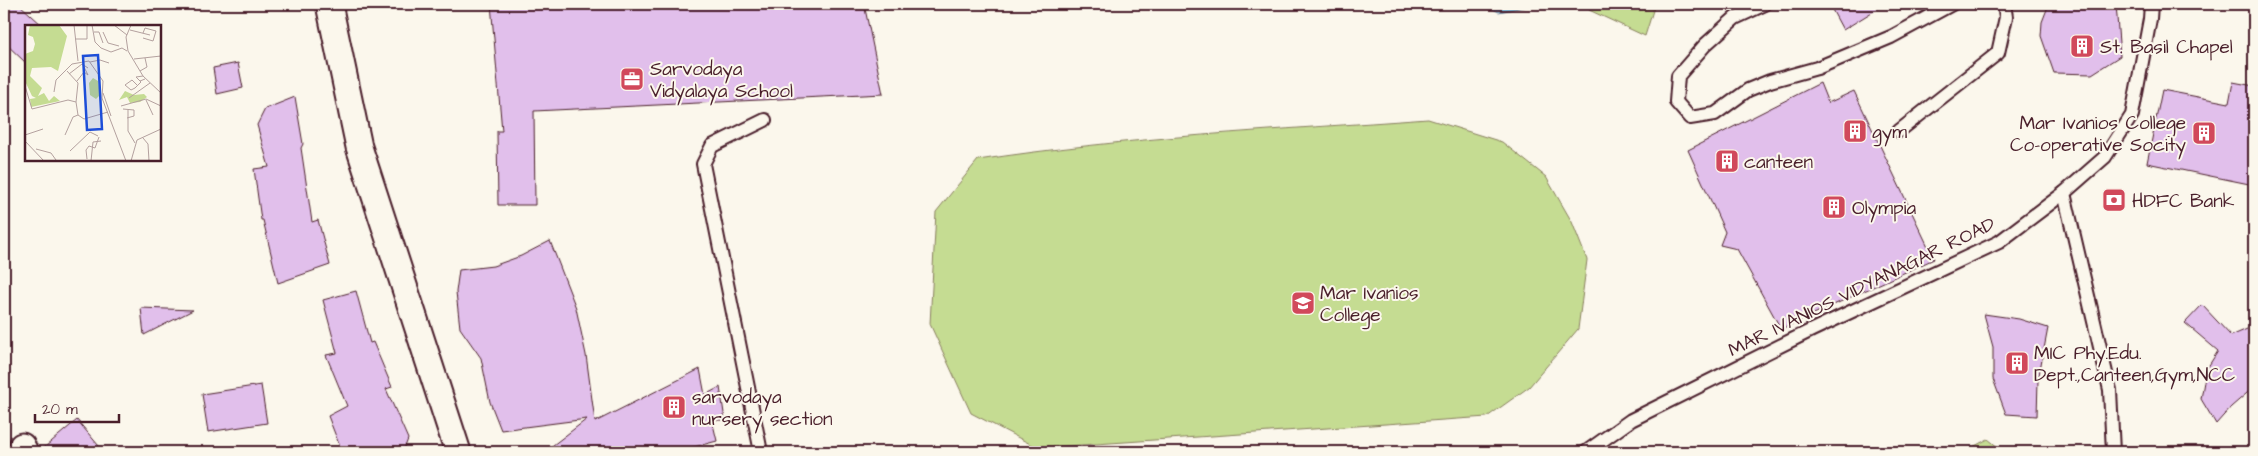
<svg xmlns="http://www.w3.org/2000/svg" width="2258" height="456" viewBox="0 0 2258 456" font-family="'Architects Daughter',sans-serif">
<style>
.green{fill:#c5dc92;stroke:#887e5e}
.water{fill:#89cceb;stroke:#70879e}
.building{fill:#e1bfeb;stroke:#4a1f2b}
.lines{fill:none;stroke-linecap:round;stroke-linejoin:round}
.lane-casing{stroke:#4a1f2b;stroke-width:16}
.street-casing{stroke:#4a1f2b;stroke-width:29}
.lane{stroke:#fbf7ec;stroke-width:12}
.street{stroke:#fbf7ec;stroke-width:25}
.labels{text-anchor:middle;stroke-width:4;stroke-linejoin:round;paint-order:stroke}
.poi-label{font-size:19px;fill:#4a1f2b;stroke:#fbf7ec;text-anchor:start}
.street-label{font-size:19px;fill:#4a1f2b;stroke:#fbf7ec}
.inset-road{fill:none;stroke:#b4a19f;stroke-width:1}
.view{fill:#1d4ed8;fill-opacity:0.15;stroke:#1d4ed8;stroke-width:2.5}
.inset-edge{fill:none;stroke:#4a1f2b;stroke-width:2.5}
</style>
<rect width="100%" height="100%" fill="#fbf7ec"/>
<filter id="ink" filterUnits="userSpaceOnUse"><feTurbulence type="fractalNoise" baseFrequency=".02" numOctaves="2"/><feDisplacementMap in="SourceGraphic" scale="10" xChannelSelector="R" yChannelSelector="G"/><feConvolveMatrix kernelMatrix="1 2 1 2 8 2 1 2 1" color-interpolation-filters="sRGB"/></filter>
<g filter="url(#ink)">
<g class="green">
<polygon points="1587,4 1655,4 1645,36 1589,10"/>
<path d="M1428,119L1502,142L1546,177L1572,222L1587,260L1578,329L1529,387L1487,417L1038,448L971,413L930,324L936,212L978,160C1127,137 1278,130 1428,119Z"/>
<polygon points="1988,439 2004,452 1967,452 1967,450"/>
</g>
<polygon class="water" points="1482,4 1538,4 1499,12"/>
<g class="building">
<polygon points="10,4 19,4 43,26 26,26 26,63 4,42 4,10"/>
<polygon points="491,4 864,4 883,94 534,111 535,205 498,205 497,131 502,131"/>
<polygon points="1829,4 1885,4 1843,30"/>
<polygon points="2049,4 2116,4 2120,56 2092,74 2054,73 2041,36 2042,22"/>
<polygon points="238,63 243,88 217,94 213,68"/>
<polygon points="2233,82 2254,86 2254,185 2147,163 2162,90 2229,103"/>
<polygon points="1820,83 1828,103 1854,91 1934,259 1781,329 1737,249 1720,245 1725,232 1688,150"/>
<polygon points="295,97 303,144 301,148 312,222 318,220 330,265 278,283 263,220 261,220 254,169 269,167 257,125 265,109"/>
<polygon points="550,241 576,308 586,355 595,422 700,369 705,395 720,387 725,420 712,420 717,441 675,452 544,452 587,419 501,430 490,402 481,358 460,328 456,292 459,270 493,266 521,256"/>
<polygon points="356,291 370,343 373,342 392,387 386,389 408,439 403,452 342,452 328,416 347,406 326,355 337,353 323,300"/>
<polygon points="2202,305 2231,336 2254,326 2254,387 2231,407 2216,424 2201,399 2206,370 2218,351 2185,323"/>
<polygon points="141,308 193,310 144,335"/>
<polygon points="1984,314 2019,319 2048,328 2038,380 2037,416 2006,414 1993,379 1993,347"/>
<polygon points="261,385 267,423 208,432 202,394"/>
<polygon points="77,420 104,452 39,452"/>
</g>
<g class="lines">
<g class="lane-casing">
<g id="lane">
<polyline points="1765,4 1735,18 1705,45 1678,76 1676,102 1690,118 1715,114 1748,90 1770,81 1817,68 1891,37 1952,4"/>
<polyline points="1899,131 1998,53 2006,17 2004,4"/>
<polyline points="2064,193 2110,390 2113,452"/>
<polyline points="761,452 703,164 712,146 765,120"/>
<polyline points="1586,452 1631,420 1812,330 1999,242 2064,193 2105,157 2132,115 2150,19 2151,4"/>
</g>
</g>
<g class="street-casing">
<g id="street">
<polyline points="331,4 330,9 359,147 458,452"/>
<polyline points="22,446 25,452"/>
</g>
</g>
<use href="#lane" class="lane"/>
<use href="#street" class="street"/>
</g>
</g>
<defs>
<g id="building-square" transform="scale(1.25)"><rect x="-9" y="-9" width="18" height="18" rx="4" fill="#d1495b" stroke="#fbf7ec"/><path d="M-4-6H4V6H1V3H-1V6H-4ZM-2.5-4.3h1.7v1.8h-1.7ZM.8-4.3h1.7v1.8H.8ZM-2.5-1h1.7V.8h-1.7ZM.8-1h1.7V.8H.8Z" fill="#fff"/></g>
<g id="office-square" transform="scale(1.25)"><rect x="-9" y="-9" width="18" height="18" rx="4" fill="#d1495b" stroke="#fbf7ec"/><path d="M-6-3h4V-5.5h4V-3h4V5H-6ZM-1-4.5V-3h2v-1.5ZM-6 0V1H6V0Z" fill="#fff"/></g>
<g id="bank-square" transform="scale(1.25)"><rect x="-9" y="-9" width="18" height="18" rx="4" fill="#d1495b" stroke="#fbf7ec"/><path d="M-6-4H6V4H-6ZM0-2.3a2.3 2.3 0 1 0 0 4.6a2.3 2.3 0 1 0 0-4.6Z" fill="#fff"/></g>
<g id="university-square" transform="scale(1.25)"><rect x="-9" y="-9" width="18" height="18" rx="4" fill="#d1495b" stroke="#fbf7ec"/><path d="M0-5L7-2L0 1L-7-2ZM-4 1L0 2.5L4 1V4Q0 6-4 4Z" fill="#fff"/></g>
</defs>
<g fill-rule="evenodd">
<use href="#building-square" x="2082" y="46"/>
<use href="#office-square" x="632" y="79"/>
<use href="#building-square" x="1855" y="131"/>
<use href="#building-square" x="2204" y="133"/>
<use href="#building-square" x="1727" y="161"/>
<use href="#bank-square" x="2114" y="200"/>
<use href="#building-square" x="1834" y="207"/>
<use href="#university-square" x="1303" y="303"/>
<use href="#building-square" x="2017" y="363"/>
<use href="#building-square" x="674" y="407"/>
</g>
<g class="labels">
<g class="poi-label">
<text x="2100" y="53">St. Basil Chapel</text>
<text x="650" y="75">Sarvodaya<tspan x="650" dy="22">Vidyalaya School</tspan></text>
<text x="2186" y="129" text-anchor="end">Mar Ivanios College<tspan x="2186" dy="22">Co-operative Socity</tspan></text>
<text x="1872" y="138">gym</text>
<text x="1744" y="168">canteen</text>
<text x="2132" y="207">HDFC Bank</text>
<text x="1852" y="214">Olympia</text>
<text x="1320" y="299">Mar Ivanios<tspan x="1320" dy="22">College</tspan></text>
<text x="2034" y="359">MIC Phy.Edu.<tspan x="2034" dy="22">Dept.,Canteen,Gym,NCC</tspan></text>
<text x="692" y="403">sarvodaya<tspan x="692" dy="22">nursery section</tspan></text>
</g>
<g class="street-label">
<text transform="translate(1861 286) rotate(-26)" y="7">MAR IVANIOS VIDYANAGAR ROAD</text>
</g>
</g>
<g transform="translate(25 25)">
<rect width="136" height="136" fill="#fbf7ec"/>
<path d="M5,0H34L42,11L33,46L26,42L7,43L5,51L17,63L13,71L19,68L24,76L29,71L35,76L6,82L5,74L11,73L7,71L0,56V29L8,26L10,19L8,12L3,10ZM68,53L73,56L75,70L71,74L65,70L64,58ZM100,66L109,70L119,69L122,72L115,77L105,78L102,72L94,75Z" fill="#c5dc92"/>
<path class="inset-road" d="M49,0L53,36M67,0L70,17L76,23L86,27L97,23L102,26M89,0L102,10M106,0L101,12L103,26L118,51L136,68M105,5L125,10M69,7H74L78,18M78,7L83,18L94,21M118,13L128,16L131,6L120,3L118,8M50,14H62V0M109,34L136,31M65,37L75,35L84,38M42,46L53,58L51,77M115,46L122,42L120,33M44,49L57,39L63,43M118,51L111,52L115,56L120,54M52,56L59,47L63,50L58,40M112,60L107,55L100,60L106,65L110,63L116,57L115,56M0,61L7,84L43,75L51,77L53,90L59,94L83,87M29,67L31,55L47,39L64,36L78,56L77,73L101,136M78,68L86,91M104,73L125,58M121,75L128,90M96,81L121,74L136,81M98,84L109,85V91L102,93M103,85V106L110,118M0,110L18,104M40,110L48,92L53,90M118,113L123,119L124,136M0,116L19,136M11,124L26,128L31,135M45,126L65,107L73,111M62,134L61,125L64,121L70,123L74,112M66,136L68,117L76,116M106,136L112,115L136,104"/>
<path class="view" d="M73,30L77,104L62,105L58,31Z"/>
<rect width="136" height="136" class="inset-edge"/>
</g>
<rect width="2258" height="456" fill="none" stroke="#fbf7ec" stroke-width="20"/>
<rect x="10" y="10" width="2238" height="436" fill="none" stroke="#4a1f2b" stroke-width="2" filter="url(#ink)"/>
<path d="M35 414v8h84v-8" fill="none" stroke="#4a1f2b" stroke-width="2.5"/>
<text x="42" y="414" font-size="15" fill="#4a1f2b" stroke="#fbf7ec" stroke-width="4" paint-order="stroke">20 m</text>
</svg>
